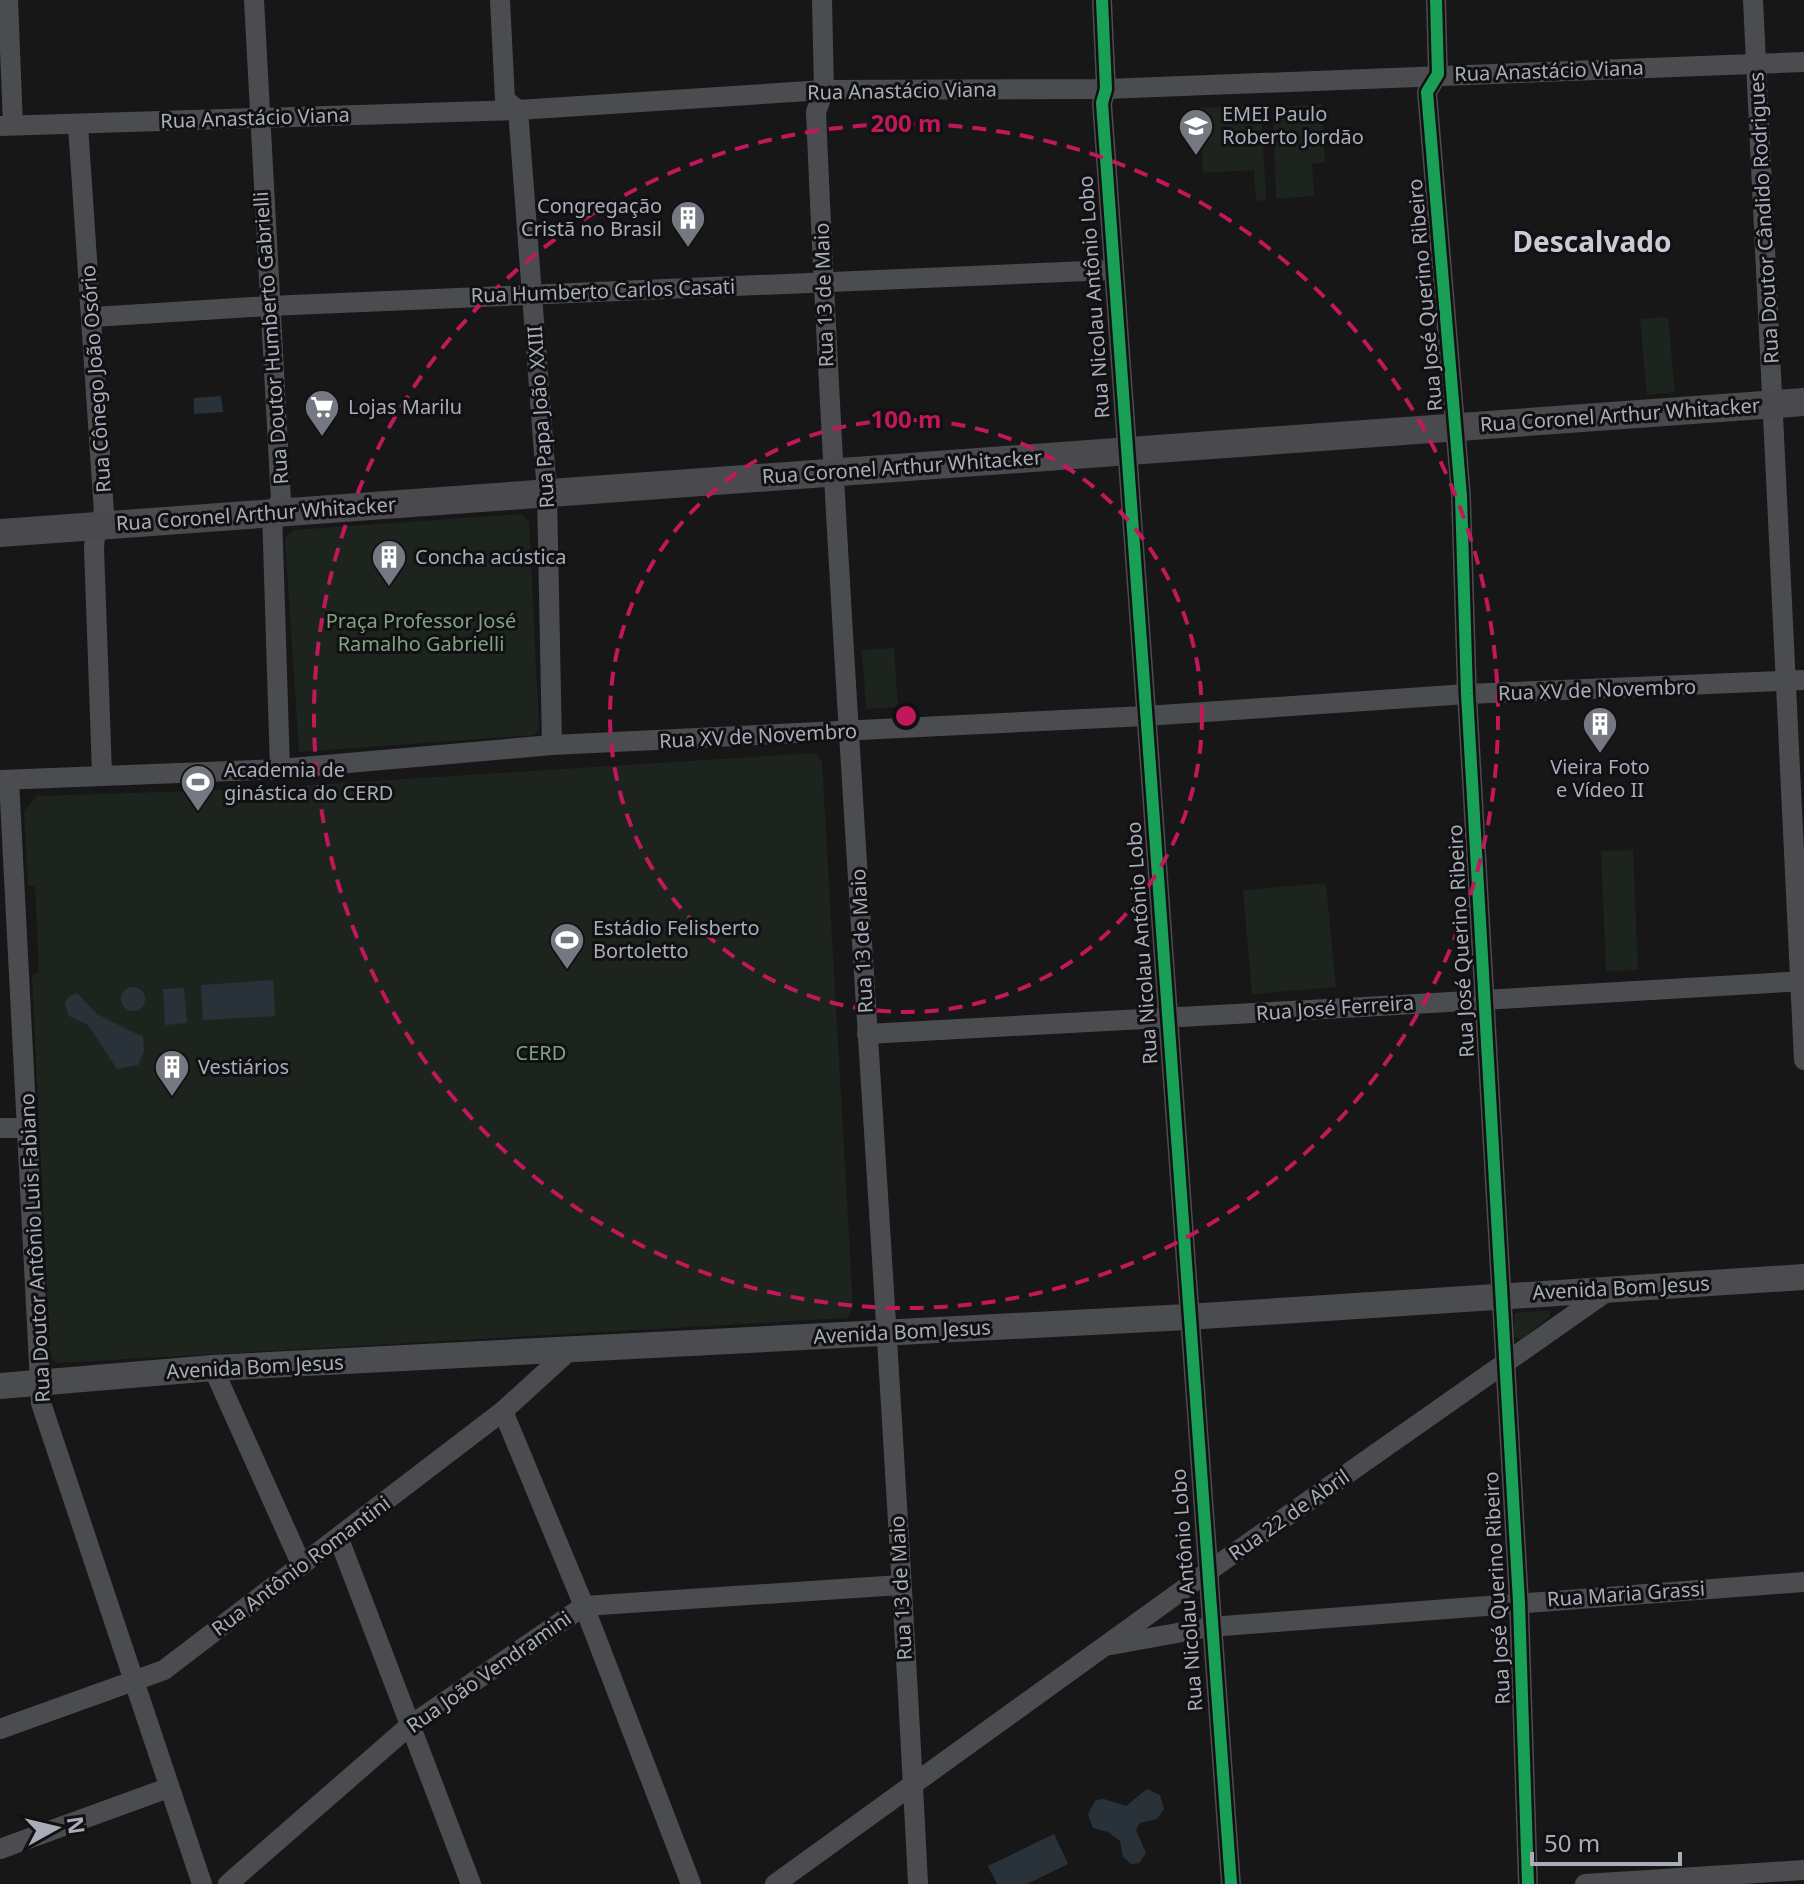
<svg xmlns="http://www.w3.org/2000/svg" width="1804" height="1884" viewBox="0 0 1804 1884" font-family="'Noto Sans',sans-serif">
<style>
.green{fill:#1d241e}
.water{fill:#2a3239}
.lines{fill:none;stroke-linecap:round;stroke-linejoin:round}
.minor{stroke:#4b4c50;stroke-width:20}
.tertiary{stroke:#4b4c50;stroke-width:26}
.secondary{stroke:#4a4a4e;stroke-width:28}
.cycleway-casing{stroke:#111113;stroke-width:17}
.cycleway{stroke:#1a9f57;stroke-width:12}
.ring{fill:none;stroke:#c2185b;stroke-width:4;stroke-dasharray:14 10}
.labels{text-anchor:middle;stroke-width:6;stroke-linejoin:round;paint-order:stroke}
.street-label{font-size:20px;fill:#a8adb8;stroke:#111113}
.poi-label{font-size:20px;fill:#a8adb8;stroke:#111113;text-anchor:start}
.park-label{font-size:20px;fill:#7fa381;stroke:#111113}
.district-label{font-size:28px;font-weight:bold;fill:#c9ccd4;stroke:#111113}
.centre{fill:#c2185b;stroke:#111113;stroke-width:4}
.ring-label{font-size:24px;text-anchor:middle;font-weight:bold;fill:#c2185b;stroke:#111113;stroke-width:6;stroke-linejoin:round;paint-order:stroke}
</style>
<rect width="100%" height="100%" fill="#171717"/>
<g class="green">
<polygon points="1322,104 1325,162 1312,164 1314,196 1276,199 1273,107"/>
<polygon points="1261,105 1266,200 1256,201 1254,170 1203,173 1200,108"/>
<polygon points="1668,317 1675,392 1647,395 1640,319"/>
<polygon points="521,514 529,521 539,728 534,735 299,752 285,538 293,530"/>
<polygon points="894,648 898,707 866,709 862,650"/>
<polygon points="814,753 822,761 853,1307 847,1318 57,1363 50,1358 32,976 39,971 35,887 28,885 24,811 37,796 249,789"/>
<polygon points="1633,850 1638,970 1606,971 1601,851"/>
<polygon points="1326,883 1336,987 1252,994 1243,890"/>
<polygon points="1549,1310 1550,1316 1522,1339 1513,1337 1515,1313"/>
</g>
<g class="water">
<polygon points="221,396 223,412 194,414 194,398"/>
<polygon points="273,980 275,1016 203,1020 201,985"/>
<circle cx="133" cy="999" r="12"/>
<polygon points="184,988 187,1023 165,1025 163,989"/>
<polygon points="77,993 97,1014 143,1037 144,1052 138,1065 117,1069 88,1025 69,1016 65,1004 68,997"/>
<polygon points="1147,1789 1160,1795 1164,1809 1157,1819 1140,1823 1136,1830 1146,1853 1139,1863 1131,1864 1123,1857 1120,1841 1108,1832 1093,1828 1088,1814 1096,1800 1104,1799 1126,1806"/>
<polygon points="1054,1834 1068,1864 1027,1884 997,1884 988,1866"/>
</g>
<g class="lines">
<g class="minor">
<polyline points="8,0 13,125"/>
<polyline points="254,0 281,501 272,511 280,769"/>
<polyline points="500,0 505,100 518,110 547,493 552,745"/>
<path d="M822,0L824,90L816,112C841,703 889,1293 918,1884"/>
<polyline points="1102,0 1106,89 1102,103 1231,1884"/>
<polyline points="1436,0 1438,74 1427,92 1461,496 1467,694 1519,1602 1528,1884"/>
<polyline points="1753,0 1804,1060"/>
<polyline points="78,125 104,513 96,526 94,548 102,774"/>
<polyline points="0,126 518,110 824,90 1106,89 1804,62"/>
<polyline points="93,317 269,306 1112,270"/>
<polyline points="0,780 280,769 552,745 1146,716 1467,694 1804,680"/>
<polyline points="9,780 41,1403 202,1884"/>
<path d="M867,1034C1179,1019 1492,999 1804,981"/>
<polyline points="0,1128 28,1128"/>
<polyline points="213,1368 302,1566"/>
<polyline points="503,1411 584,1606 691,1884"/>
<polyline points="339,1539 471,1884"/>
<polyline points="1111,1645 1210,1627 1804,1582"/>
<polyline points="0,1729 164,1670 503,1411 570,1350"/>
<polyline points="0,1849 168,1788"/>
<polyline points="228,1884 408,1727 584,1606 900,1585"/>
<polyline points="775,1884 1206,1573 1609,1290"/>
<polyline points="1585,1884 1804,1870"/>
</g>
<polyline class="tertiary" points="0,1386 213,1368 1187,1317 1804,1277"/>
<polyline class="secondary" points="0,533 1804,402"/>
<g class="cycleway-casing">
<g id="cycleway">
<polyline points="1102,0 1106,89 1102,103 1231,1884"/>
<polyline points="1436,0 1438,74 1427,92 1461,496 1467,694 1519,1602 1528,1884"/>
</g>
</g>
<use href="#cycleway" class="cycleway"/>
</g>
<g class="ring">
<circle cx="906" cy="716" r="296"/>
<circle cx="906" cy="716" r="592"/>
</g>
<defs>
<g id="school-pin" transform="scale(1.8)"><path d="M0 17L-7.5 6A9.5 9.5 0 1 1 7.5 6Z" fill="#757880" stroke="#111113"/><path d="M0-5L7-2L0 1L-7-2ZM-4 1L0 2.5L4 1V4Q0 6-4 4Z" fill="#fff"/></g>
<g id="building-pin" transform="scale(1.8)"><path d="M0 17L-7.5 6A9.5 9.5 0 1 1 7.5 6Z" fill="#757880" stroke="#111113"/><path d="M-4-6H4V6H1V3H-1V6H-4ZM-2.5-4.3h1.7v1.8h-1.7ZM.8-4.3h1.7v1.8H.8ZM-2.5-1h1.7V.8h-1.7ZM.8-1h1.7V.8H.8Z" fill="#fff"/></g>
<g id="supermarket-pin" transform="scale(1.8)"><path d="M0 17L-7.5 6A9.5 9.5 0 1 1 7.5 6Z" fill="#757880" stroke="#111113"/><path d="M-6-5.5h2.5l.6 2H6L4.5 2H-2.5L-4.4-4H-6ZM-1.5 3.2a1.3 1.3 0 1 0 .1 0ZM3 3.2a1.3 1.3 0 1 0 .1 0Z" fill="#fff"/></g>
<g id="stadium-pin" transform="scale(1.8)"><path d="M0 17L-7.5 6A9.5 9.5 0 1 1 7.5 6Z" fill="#757880" stroke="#111113"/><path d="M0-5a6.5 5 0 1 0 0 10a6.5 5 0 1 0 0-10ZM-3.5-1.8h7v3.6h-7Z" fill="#fff"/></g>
</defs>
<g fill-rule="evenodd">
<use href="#school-pin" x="1196" y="126"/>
<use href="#building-pin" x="688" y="218"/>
<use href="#supermarket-pin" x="322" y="407"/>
<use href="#building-pin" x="389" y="557"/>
<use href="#building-pin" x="1600" y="724"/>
<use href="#stadium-pin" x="198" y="782"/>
<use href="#stadium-pin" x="567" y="940"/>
<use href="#building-pin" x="172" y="1067"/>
</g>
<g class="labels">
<g class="street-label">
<text transform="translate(1549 71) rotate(-2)" y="7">Rua Anastácio Viana</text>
<text transform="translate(902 91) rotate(-1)" y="7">Rua Anastácio Viana</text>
<text transform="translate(255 118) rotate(-2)" y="7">Rua Anastácio Viana</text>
<text transform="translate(1764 218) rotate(-93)" y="7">Rua Doutor Cândido Rodrigues</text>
<text transform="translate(603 291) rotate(-2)" y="7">Rua Humberto Carlos Casati</text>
<text transform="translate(824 295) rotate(-92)" y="7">Rua 13 de Maio</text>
<text transform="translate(1425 295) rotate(-95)" y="7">Rua José Querino Ribeiro</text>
<text transform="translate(1094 297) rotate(-94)" y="7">Rua Nicolau Antônio Lobo</text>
<text transform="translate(271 338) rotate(-94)" y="7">Rua Doutor Humberto Gabrielli</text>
<text transform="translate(96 379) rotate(-94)" y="7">Rua Cônego João Osório</text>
<text transform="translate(1620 415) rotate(-4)" y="7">Rua Coronel Arthur Whitacker</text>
<text transform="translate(541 417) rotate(-94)" y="7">Rua Papa João XXIII</text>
<text transform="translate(902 467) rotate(-4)" y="7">Rua Coronel Arthur Whitacker</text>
<text transform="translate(256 514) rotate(-4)" y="7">Rua Coronel Arthur Whitacker</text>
<text transform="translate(1597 690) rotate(-2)" y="7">Rua XV de Novembro</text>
<text transform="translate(758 736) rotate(-3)" y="7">Rua XV de Novembro</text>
<text transform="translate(862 941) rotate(-93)" y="7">Rua 13 de Maio</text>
<text transform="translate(1461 941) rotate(-93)" y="7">Rua José Querino Ribeiro</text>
<text transform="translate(1142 943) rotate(-94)" y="7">Rua Nicolau Antônio Lobo</text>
<text transform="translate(1335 1008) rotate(-4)" y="7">Rua José Ferreira</text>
<text transform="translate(35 1248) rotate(-93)" y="7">Rua Doutor Antônio Luis Fabiano</text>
<text transform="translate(1621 1288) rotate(-3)" y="7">Avenida Bom Jesus</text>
<text transform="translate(902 1332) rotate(-3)" y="7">Avenida Bom Jesus</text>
<text transform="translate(255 1367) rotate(-3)" y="7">Avenida Bom Jesus</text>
<text transform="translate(1289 1515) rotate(-35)" y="7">Rua 22 de Abril</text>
<text transform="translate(301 1566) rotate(-37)" y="7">Rua Antônio Romantini</text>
<text transform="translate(901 1588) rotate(-93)" y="7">Rua 13 de Maio</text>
<text transform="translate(1497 1588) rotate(-93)" y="7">Rua José Querino Ribeiro</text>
<text transform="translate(1187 1590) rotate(-94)" y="7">Rua Nicolau Antônio Lobo</text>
<text transform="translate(1626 1594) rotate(-4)" y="7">Rua Maria Grassi</text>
<text transform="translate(489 1672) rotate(-35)" y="7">Rua João Vendramini</text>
</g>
<g class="poi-label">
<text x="1222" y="121">EMEI Paulo<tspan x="1222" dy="23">Roberto Jordão</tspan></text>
<text x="662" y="213" text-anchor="end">Congregação<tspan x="662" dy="23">Cristã no Brasil</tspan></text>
<text x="348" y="414">Lojas Marilu</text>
<text x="415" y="564">Concha acústica</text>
<text x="1600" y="774" text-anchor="middle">Vieira Foto<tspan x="1600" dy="23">e Vídeo II</tspan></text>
<text x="224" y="777">Academia de<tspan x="224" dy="23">ginástica do CERD</tspan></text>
<text x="593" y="935">Estádio Felisberto<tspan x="593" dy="23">Bortoletto</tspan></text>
<text x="198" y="1074">Vestiários</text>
</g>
<g class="park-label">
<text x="421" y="628">Praça Professor José<tspan x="421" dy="23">Ramalho Gabrielli</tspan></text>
<text x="541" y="1060">CERD</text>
</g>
<g class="district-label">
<text x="1592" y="252">Descalvado</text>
</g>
</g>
<circle cx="906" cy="716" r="12" class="centre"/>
<g class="ring-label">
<text x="906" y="132">200 m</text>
<text x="906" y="428">100 m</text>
</g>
<g transform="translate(56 1828) rotate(82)" stroke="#111113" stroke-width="6" paint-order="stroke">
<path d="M0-6L14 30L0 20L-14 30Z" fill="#a8adb8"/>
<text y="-12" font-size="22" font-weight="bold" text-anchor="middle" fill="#a8adb8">N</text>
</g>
<path d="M1532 1852v12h148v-12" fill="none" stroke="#a8adb8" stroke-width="4"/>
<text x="1544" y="1852" font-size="24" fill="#a8adb8" stroke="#111113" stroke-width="6" paint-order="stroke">50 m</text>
</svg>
